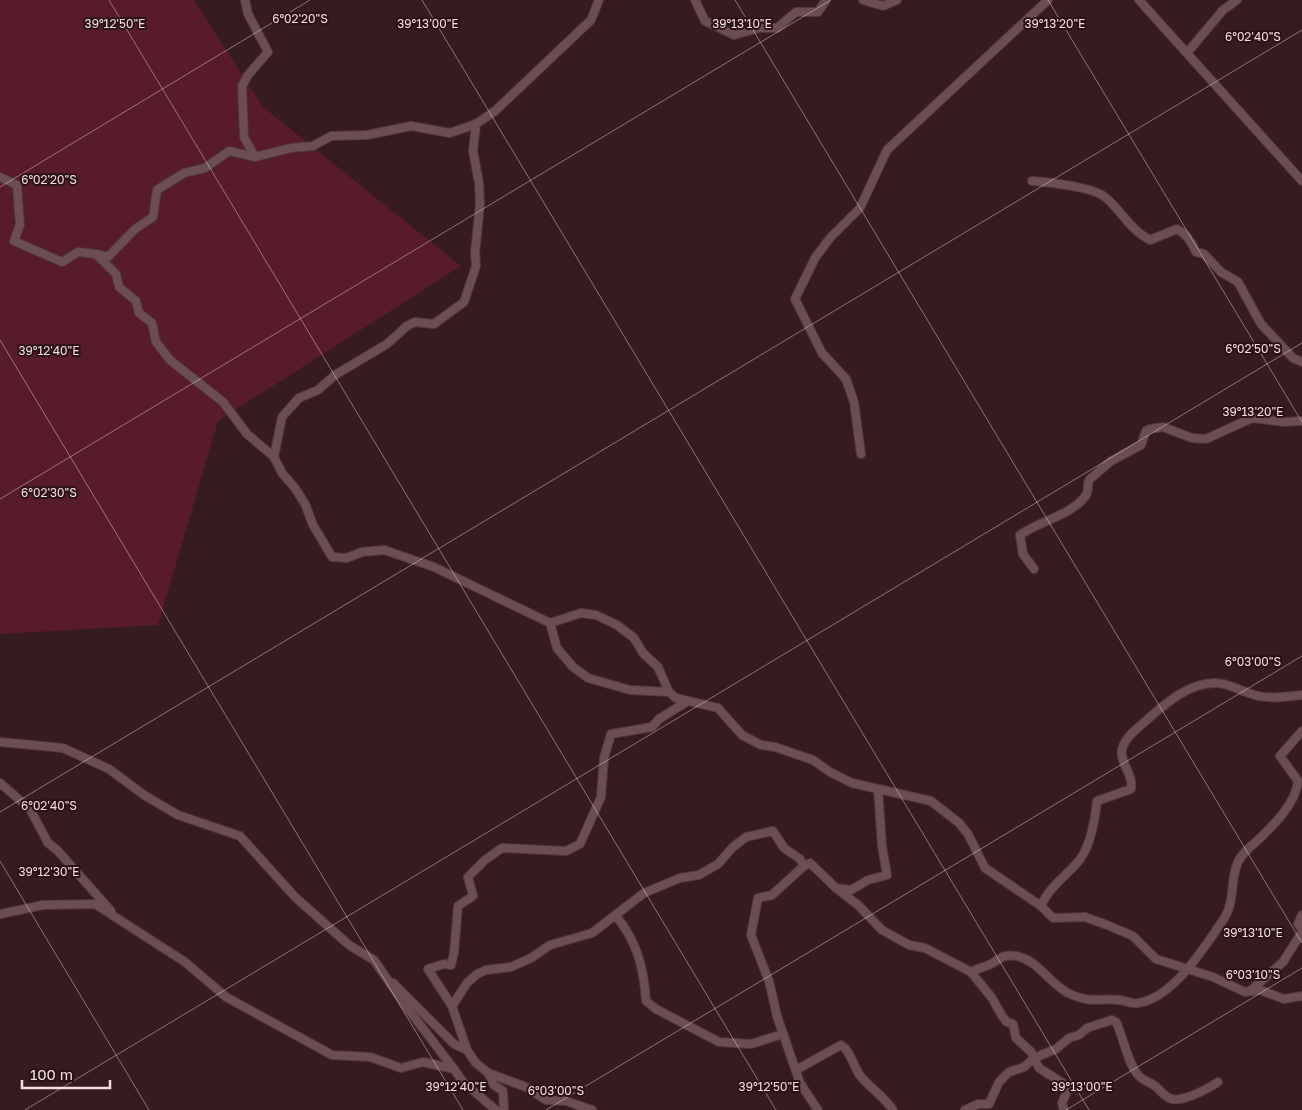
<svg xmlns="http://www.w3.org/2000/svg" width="1302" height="1110" viewBox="0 0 1302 1110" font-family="'Golos Text',sans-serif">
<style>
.green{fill:#571b29}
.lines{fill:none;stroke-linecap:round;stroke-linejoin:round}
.minor-casing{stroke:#4f393e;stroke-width:10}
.minor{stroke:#6c4e52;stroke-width:8}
.ticks{fill:none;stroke:#f2dfe2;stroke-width:1;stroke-opacity:0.45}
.ticks-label{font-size:12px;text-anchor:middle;fill:#f2dfe2;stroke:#2b1217;stroke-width:4;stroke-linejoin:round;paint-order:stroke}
</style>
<rect width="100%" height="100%" fill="#361c20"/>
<polygon class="green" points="0,0 194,0 263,107 461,266 218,421 158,625 0,634"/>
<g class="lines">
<g class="minor-casing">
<g id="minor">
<polyline points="245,0 248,14 268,52 248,75 242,86 244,137 255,157"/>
<polyline points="695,0 705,21 734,35 759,28 777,28 796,12 818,12 826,0"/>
<polyline points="863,0 883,6 897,0"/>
<polyline points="1139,0 1302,181"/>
<polyline points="1187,53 1223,10 1237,0"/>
<polyline points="0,177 17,185 20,225 14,241 62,262 78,252 96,254 116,274 119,287 136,301 139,313 152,323 156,342 170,360 223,402 247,434 274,457 282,473 295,488 305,504 313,525 332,557 347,558 362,552 384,550 434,567 550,623 557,648 573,667 588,678 630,690 669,692 676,698 718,708 742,735 761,745 775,747 813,760 830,772 852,783 931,801 959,823 968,834 985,868 1041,906 1053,918 1085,917 1107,925 1133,936 1156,959 1213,977 1245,992 1260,990 1284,999 1302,996"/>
<path d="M1032,181C1048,182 1093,187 1105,197C1121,210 1130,230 1150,240L1177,229C1187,234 1192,242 1196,252L1204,254L1221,272L1238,282L1261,324L1293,358L1302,362"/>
<polyline points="96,254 108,257 135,229 153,217 157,190 184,173 205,168 229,151 255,157 291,148 313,146 331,136 367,135 411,126 450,133 476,124"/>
<polyline points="861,454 854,402 846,379 822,353 795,299 815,258 830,238 860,208 887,150 1048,0"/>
<polyline points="274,457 282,417 299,398 318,390 335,375 387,344 407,326 415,322 434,324 464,302 476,266 475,253 480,204 479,183 473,151 476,124 495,111 591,20 599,0"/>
<path d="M1034,569L1023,554L1020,535C1039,521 1073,515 1086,495C1089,491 1087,485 1089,480L1111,461L1141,445L1146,431L1150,429L1163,427L1192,438L1206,439L1252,418L1284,422L1302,421"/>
<polyline points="550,623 581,613 596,615 617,625 634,638 643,653 658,667 669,692"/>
<polyline points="0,742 63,748 109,769 144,795 178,815 240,836 295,897 349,945 374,960 405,1005 454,1069"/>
<polyline points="0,783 30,809 48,843 57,850 111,911"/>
<polyline points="836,888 858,905 882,930 909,945 925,948 971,972 992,998 1002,1016 1007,1022 1013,1024 1016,1038 1031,1052 1039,1068 1069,1087 1062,1103 1064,1110"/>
<path d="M1041,906C1048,889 1064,877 1076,864C1090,850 1095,820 1097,801L1131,789C1134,774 1119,763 1122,749C1126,735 1140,727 1149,718C1167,702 1191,682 1216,683C1228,683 1238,690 1249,693C1266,700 1284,697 1302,695"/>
<polyline points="0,914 43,905 95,904 185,962 226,997 332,1055 370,1057 401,1068 423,1062 454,1069 463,1082 496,1110"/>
<polyline points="1302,915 1298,924 1302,929"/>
<path d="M616,916C637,941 644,969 646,1001L656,1009L719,1042L751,1044L783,1034"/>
<path d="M971,972C977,968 982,968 989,965C1000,960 1000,954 1016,956C1038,960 1049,983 1068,993C1091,1004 1098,998 1120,1000C1126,1001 1132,1004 1138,1003C1174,998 1206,945 1225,917C1235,901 1230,879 1238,862C1242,853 1251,846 1258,840C1274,825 1296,803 1298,781L1280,756L1302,731"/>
<polyline points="393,983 454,1044 467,1050"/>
<polyline points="1250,991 1283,962 1302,932"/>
<polyline points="452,1006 467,983 477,974 486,970 511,967 531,958 550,945 592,933 644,893 680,878 699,875 718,864 733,847 746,837 773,831 784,848 800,859 804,866"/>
<path d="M796,1070L841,1045C852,1052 853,1068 862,1078C872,1089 884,1097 893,1110"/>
<polyline points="488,1073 494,1085 503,1091 504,1110"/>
<polyline points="592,1110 566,1101 546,1100 526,1087 488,1073 475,1062 467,1050 452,1006 428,969 444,964 451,965 454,953 458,906 473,896 468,877 485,860 502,848 566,851 580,844 601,797 604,758 611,734 652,727 659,719 688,701"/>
<polyline points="818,1110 800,1083 777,1016 769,981 751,935 758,898 772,895 804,866 810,863 836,888 851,890 868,880 887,875 882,846 878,789"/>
<path d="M965,1110L978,1104H989L999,1082L1009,1072L1024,1067L1034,1058L1056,1049L1069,1038L1079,1035L1087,1028L1112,1020L1116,1022C1123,1036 1128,1064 1138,1075C1142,1080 1149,1082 1154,1085C1159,1089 1163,1095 1169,1098C1179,1104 1208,1089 1218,1082"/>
</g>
</g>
<use href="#minor" class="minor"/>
</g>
<path class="ticks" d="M109,0L776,1110M422,0L1089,1110M735,0L1302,943M1048,0L1302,422M0,187L310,0M0,340L463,1110M0,499L831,0M0,812L1302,30M0,861L149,1110M25,1110L1302,343M546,1110L1302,656M1066,1110L1302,968"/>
<g class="ticks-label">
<text x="300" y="23">6°02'20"S</text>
<text x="115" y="28">39°12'50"E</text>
<text x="428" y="28">39°13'00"E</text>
<text x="742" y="28">39°13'10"E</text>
<text x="1055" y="28">39°13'20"E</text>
<text x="1253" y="41">6°02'40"S</text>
<text x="49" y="184">6°02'20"S</text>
<text x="1253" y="353">6°02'50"S</text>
<text x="49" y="355">39°12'40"E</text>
<text x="1253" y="416">39°13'20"E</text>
<text x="49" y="497">6°02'30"S</text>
<text x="1253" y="666">6°03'00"S</text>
<text x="49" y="810">6°02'40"S</text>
<text x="49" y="876">39°12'30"E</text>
<text x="1253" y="937">39°13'10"E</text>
<text x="1253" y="979">6°03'10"S</text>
<text x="456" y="1091">39°12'40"E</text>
<text x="769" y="1091">39°12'50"E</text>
<text x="1082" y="1091">39°13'00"E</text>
<text x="556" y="1095">6°03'00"S</text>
</g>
<path d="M22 1080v8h88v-8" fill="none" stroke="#f2dfe2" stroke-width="2.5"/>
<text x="30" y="1080" font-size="15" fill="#f2dfe2" stroke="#2b1217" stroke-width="4" paint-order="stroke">100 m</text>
</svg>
